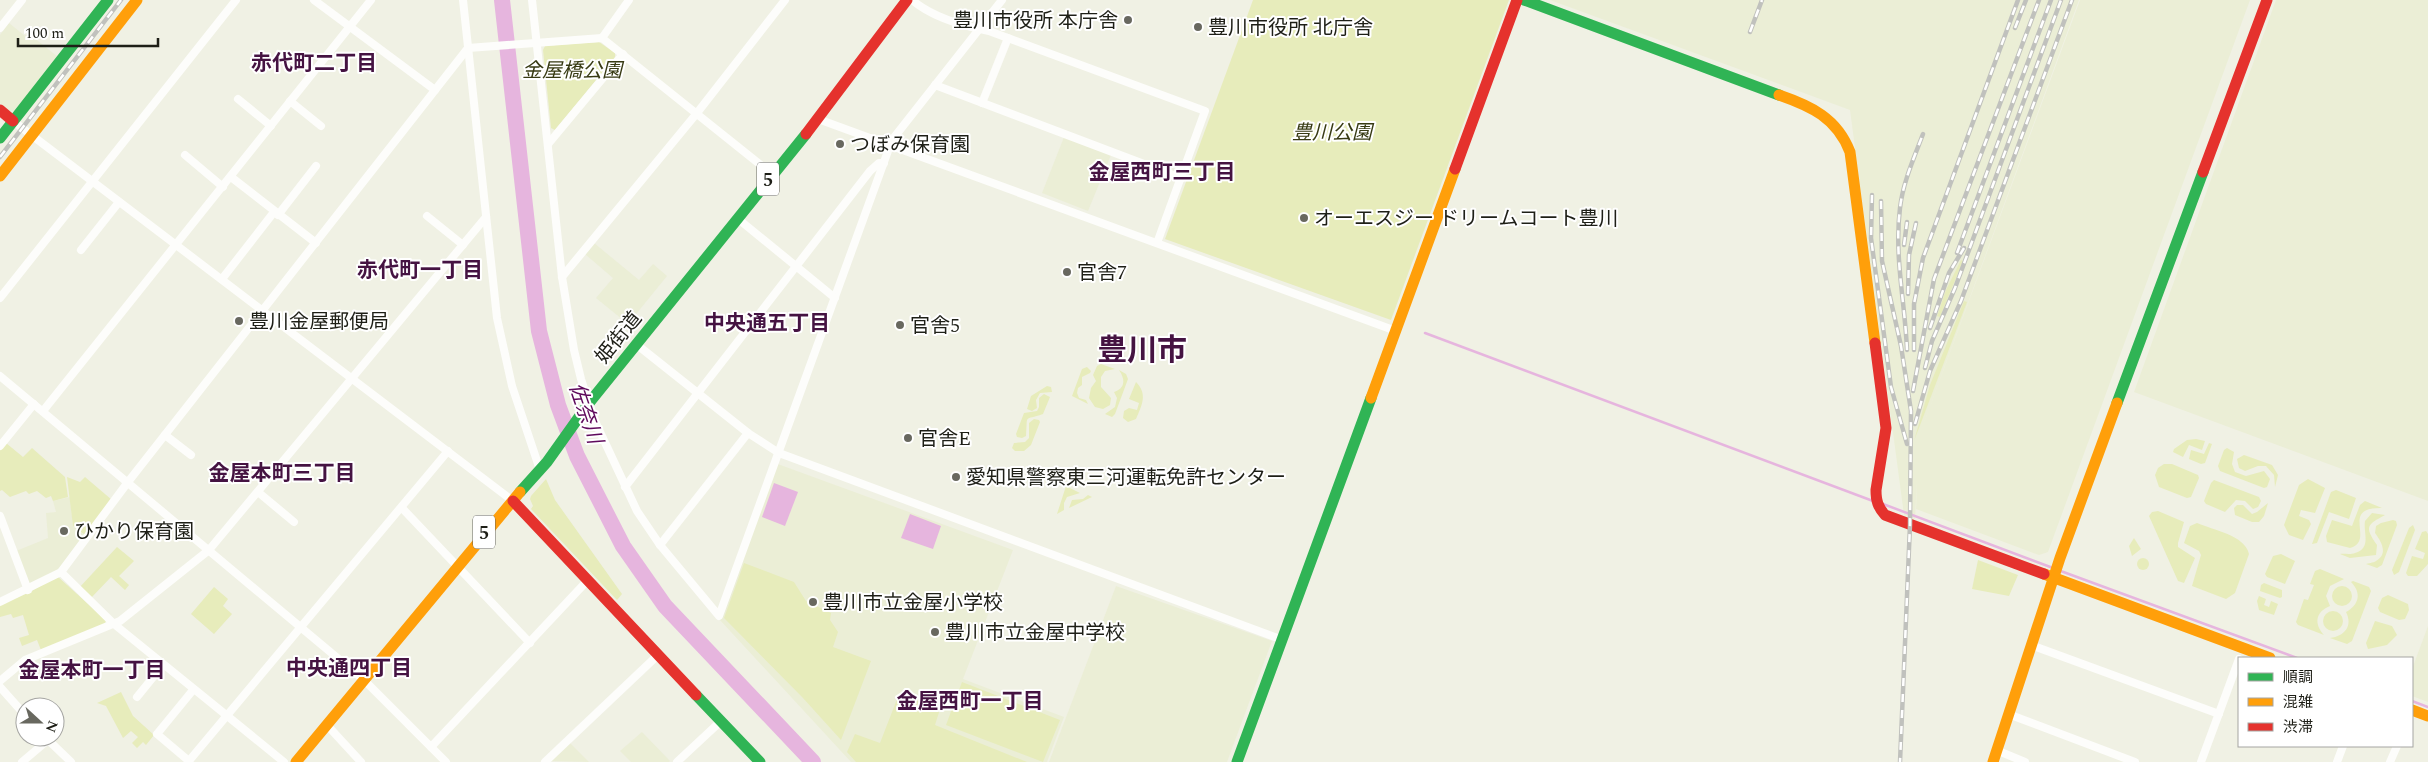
<svg xmlns="http://www.w3.org/2000/svg" width="2428" height="762" viewBox="0 0 2428 762" font-family="Spectral,'Noto Sans JP',serif">
<style>
.built{fill:#ebeed6}
.green{fill:#e7ecbb}
.water{fill:#e6b5de}
.lines{fill:none;stroke-linecap:round;stroke-linejoin:round}
.stream{stroke:#e6b5de;stroke-width:2.5}
.river{stroke:#e6b5de;stroke-width:16}
.street{stroke:#fdfdfb;stroke-width:8}
.fast{stroke:#30b455;stroke-width:11}
.slow{stroke:#ff9f0a;stroke-width:11}
.jam{stroke:#e5322d;stroke-width:11}
.rail-casing{stroke:#c0c1bd;stroke-width:4.5}
.rail{stroke:#fff;stroke-width:2.5;stroke-dasharray:8;stroke-linecap:butt}
.poi-dot{fill:#68685f;stroke:#fff;stroke-width:2}
.labels{text-anchor:middle;stroke-width:4;stroke-linejoin:round;paint-order:stroke}
.shield{fill:#fff;stroke:#62625d;stroke-width:1}
.shield-label{font-size:19px;font-weight:bold;fill:#1e1f17}
.poi-label{font-size:20px;fill:#1e1f17;stroke:#fff;text-anchor:start}
.park-label{font-size:20px;font-style:italic;fill:#373a13;stroke:#fff}
.street-label{font-size:20px;fill:#1e1f17;stroke:#fff}
.neighbourhood-label{font-size:21px;font-weight:bold;fill:#451342;stroke:#fff}
.water-label{font-size:21px;font-style:italic;fill:#5f0a5c;stroke:#fff}
.town-label{font-size:30px;font-weight:bold;fill:#451342;stroke:#fff}
</style>
<rect width="100%" height="100%" fill="#f0f1e4"/>
<g class="built">
<polygon points="1550,0 2079,0 1918,439 2080,0 2250,0 2048,552 2039,555 1916,509 1917,480 1915,519 1904,515 1850,110"/>
<polygon points="2276,0 2428,0 2428,501 2134,392"/>
<polygon points="9,23 25,36 28,33 58,57 14,111 10,111 0,103 0,35"/>
<polygon points="1064,137 1111,155 1088,211 1042,193"/>
<polygon points="594,243 639,280 653,264 667,276 628,324 596,298 613,278 585,254"/>
<polygon points="775,463 1013,550 963,679 1064,717 1047,762 851,762 719,619"/>
<polygon points="70,497 73,526 85,536 59,569 32,584 28,583 16,551 48,538 46,513 56,512 53,501"/>
<polygon points="1116,586 1272,641 1227,762 1049,762"/>
<polygon points="2428,626 2428,702 2412,696 2412,669"/>
<polygon points="642,732 670,761 669,762 631,762 620,751"/>
<polygon points="570,743 589,762 551,761"/>
</g>
<g class="green">
<polygon points="1253,0 1509,0 1391,320 1165,239"/>
<polygon points="599,42 615,53 615,57 555,130 551,128 543,50 545,46"/>
<polygon points="1961,260 1963,261 1940,317 1937,316 1946,290"/>
<polygon points="1964,301 1967,302 1914,441 1930,385"/>
<polygon points="1101,364 1115,369 1105,371 1101,377 1101,387 1111,398 1110,405 1103,409 1095,407 1089,398 1091,388 1096,381 1093,375 1097,366"/>
<polygon points="1087,367 1091,371 1090,373 1082,377 1082,385 1078,388 1077,393 1079,398 1086,400 1088,404 1072,396 1082,369"/>
<path d="M1119,370L1126,374L1128,379L1115,414L1112,417L1105,414L1115,407L1117,398L1114,392C1126,388 1125,379 1119,370Z"/>
<path d="M1136,382C1148,394 1142,405 1136,419L1128,422L1123,418L1124,411L1129,408L1137,410L1139,403L1129,399Z"/>
<polygon points="1047,386 1051,387 1052,392 1040,393 1036,400 1037,408 1032,411 1027,409 1031,396"/>
<path d="M1044,394L1050,397L1043,414C1023,421 1028,413 1026,436L1022,438L1017,437L1016,434L1024,413L1037,411L1039,407V398Z"/>
<polygon points="1034,419 1039,420 1040,422 1031,445 1024,451 1015,451 1012,448 1014,443 1025,442 1029,438 1029,423"/>
<polygon points="2196,439 2205,441 2202,450 2189,445 2183,457 2173,452 2174,449 2187,440"/>
<polygon points="6,443 23,457 32,448 65,477 68,497 53,501 51,496 46,498 37,491 29,494 26,491 10,497 2,490 0,491 0,450"/>
<polygon points="2209,443 2212,444 2205,463 2201,464 2189,459 2191,450 2204,454"/>
<polygon points="2227,448 2234,452 2232,464 2235,472 2246,476 2264,471 2270,479 2267,487 2264,488 2220,471 2218,466 2224,450"/>
<polygon points="2244,455 2272,465 2278,475 2275,487 2274,475 2266,466 2258,466 2245,471 2239,468 2237,459"/>
<polygon points="2164,464 2172,464 2198,475 2199,478 2191,497 2187,498 2159,487 2155,475 2158,468"/>
<polygon points="67,477 80,482 85,477 112,500 85,535 73,526"/>
<polygon points="546,479 555,500 622,594 617,600 531,509 533,506 530,499 531,496"/>
<polygon points="2308,479 2325,488 2315,513 2301,510 2299,516 2309,520 2311,524 2303,540 2289,535 2284,525 2299,485"/>
<polygon points="2214,480 2259,497 2261,501 2258,507 2253,509 2245,501 2236,500 2225,512 2206,504 2204,501 2211,483"/>
<polygon points="1066,486 1080,493 1067,497 1064,503 1064,510 1057,514"/>
<polygon points="2336,490 2356,498 2349,519 2329,512 2317,543 2312,544 2331,492"/>
<polygon points="1088,495 1092,497 1069,508 1072,500 1083,499"/>
<path d="M2365,501L2382,508C2339,507 2376,541 2350,548L2327,542L2326,536L2332,520L2352,526L2360,505Z"/>
<polygon points="2268,503 2264,516 2259,522 2252,522 2235,515 2234,508 2237,505 2243,505 2252,514 2257,512"/>
<polygon points="2158,511 2184,522 2178,543 2178,547 2195,558 2184,583 2178,581 2149,516 2152,512"/>
<path d="M2372,513L2385,515C2367,525 2364,526 2377,545L2376,555L2350,558L2340,554C2343,553 2350,555 2355,553C2372,548 2363,533 2365,521Z"/>
<path d="M2393,520L2396,521L2397,525L2382,565L2377,568L2366,564C2368,563 2373,563 2376,561C2389,554 2381,541 2375,533L2376,526L2381,523Z"/>
<path d="M2197,523C2213,530 2245,535 2249,554L2235,593L2226,599L2192,586L2201,555L2199,551L2184,543L2190,526Z"/>
<polygon points="2413,525 2415,530 2399,572 2394,575 2392,570 2409,528"/>
<polygon points="2426,531 2428,534 2428,564 2417,576 2408,576 2406,573 2412,556 2423,559 2425,553 2415,549 2422,532"/>
<polygon points="2134,538 2141,549 2132,556 2129,546"/>
<polygon points="117,547 134,561 119,576 129,585 125,590 111,577 91,598 79,588"/>
<polygon points="2281,554 2295,561 2285,584 2267,577 2265,574 2273,556"/>
<circle cx="2143" cy="564" r="6"/>
<polygon points="1978,560 2018,575 2009,596 1972,589"/>
<polygon points="744,563 794,582 806,601 831,613 830,620 838,632 833,647 871,661 841,740 803,698 724,618"/>
<path d="M2320,569L2344,579L2330,586L2326,596L2330,606C2315,612 2314,624 2324,635L2298,625L2296,622L2304,599L2308,600L2314,585L2310,584L2315,571Z"/>
<polygon points="57,576 106,620 105,624 41,650 37,640 22,646 19,638 29,635 23,615 13,618 11,614 0,617 0,605 30,592"/>
<path d="M2353,581L2369,587L2371,591L2352,641L2347,644L2330,638C2345,636 2353,626 2346,612C2359,605 2362,593 2351,582Z"/>
<polygon points="2264,583 2282,590 2282,597 2280,598 2260,591 2261,585"/>
<circle cx="2342" cy="596" r="10"/>
<polygon points="214,587 228,599 223,606 232,614 214,634 191,614"/>
<polygon points="2388,595 2408,604 2409,610 2405,619 2399,620 2380,612 2378,608 2382,598"/>
<polygon points="2259,596 2266,599 2264,605 2269,607 2271,601 2278,604 2274,615 2259,610 2257,601"/>
<circle cx="2333" cy="621" r="10"/>
<polygon points="2375,621 2392,626 2397,635 2387,645 2368,649 2366,643"/>
<polygon points="962,682 1060,720 1043,762 946,725"/>
<polygon points="121,692 133,716 154,735 146,745 143,742 137,748 132,743 138,737 131,731 123,738 106,706 97,703"/>
<polygon points="899,694 940,709 935,725 1027,762 856,762 847,752 855,734 880,743"/>
</g>
<g class="water">
<polygon points="774,483 798,492 785,526 762,517"/>
<polygon points="910,514 941,526 933,549 901,538"/>
</g>
<g class="lines">
<g class="stream">
<polyline points="1425,333 1873,501"/>
<polyline points="1883,504 2053,568"/>
<polyline points="2058,570 2297,658"/>
<polyline points="2412,701 2428,707"/>
</g>
<polyline class="river" points="502,0 539,331 558,405 577,456 623,546 665,606 813,762"/>
<g class="street">
<polyline points="314,0 435,90"/>
<polyline points="463,0 497,318 512,386 540,470"/>
<polyline points="532,0 562,277 574,350 581,379 594,419 637,511 660,545 719,616 892,140 1002,0"/>
<path d="M912,0C933,18 963,26 989,31L1205,111L1157,243"/>
<polyline points="0,28 22,0"/>
<polyline points="602,38 629,0"/>
<polyline points="935,85 1181,178"/>
<polyline points="238,99 271,126"/>
<polyline points="290,101 321,126"/>
<polyline points="982,103 1008,38"/>
<polyline points="818,119 1396,331"/>
<polyline points="13,121 513,501"/>
<polyline points="549,143 623,54"/>
<polyline points="185,155 223,187"/>
<polyline points="231,177 316,243"/>
<polyline points="278,215 316,166"/>
<polyline points="427,216 463,245"/>
<polyline points="737,218 835,298"/>
<polyline points="81,250 119,202"/>
<polyline points="562,277 697,113 785,0"/>
<polyline points="222,279 274,212"/>
<polyline points="0,298 236,0"/>
<polyline points="636,344 748,433 779,453 1283,640"/>
<polyline points="0,376 365,681 446,762"/>
<polyline points="43,411 371,0"/>
<polyline points="165,435 191,455"/>
<polyline points="0,446 34,404"/>
<polyline points="625,487 870,171 879,163 884,163"/>
<polyline points="258,492 294,522"/>
<polyline points="402,508 530,643"/>
<polyline points="0,516 28,590"/>
<polyline points="660,545 748,433"/>
<polyline points="61,572 114,624 284,762"/>
<polyline points="0,602 61,572 128,482 468,48 602,38 772,174"/>
<polyline points="2031,645 2219,714"/>
<polyline points="0,681 25,660 120,621 209,550 486,217"/>
<polyline points="0,687 25,715"/>
<polyline points="137,697 163,665"/>
<polyline points="2008,714 2135,762"/>
<polyline points="327,725 361,762"/>
<polyline points="45,737 71,762"/>
<polyline points="431,747 587,581"/>
<polyline points="1996,750 2025,762"/>
<polyline points="189,761 157,734 193,690"/>
<polyline points="22,762 48,740"/>
<polyline points="188,762 448,451"/>
<polyline points="545,762 659,654"/>
<polyline points="677,762 721,721"/>
<polyline points="2201,762 2239,659"/>
<polyline points="2337,762 2343,746"/>
<polyline points="2390,762 2397,746"/>
</g>
<g class="fast">
<polyline points="1524,0 1779,95"/>
<polyline points="0,138 108,0"/>
<polyline points="2117,403 2203,172"/>
<polyline points="520,492 547,462 589,403 806,134"/>
<polyline points="696,695 760,762"/>
<polyline points="1237,762 1371,398"/>
</g>
<g class="slow">
<path d="M1779,95C1811,106 1837,118 1850,152L1875,343"/>
<polyline points="0,176 137,0"/>
<polyline points="1371,398 1455,169"/>
<polyline points="2044,574 2270,658"/>
<polyline points="2412,710 2428,716"/>
<polyline points="296,762 520,492"/>
<polyline points="1993,762 2060,558 2117,403"/>
</g>
<g class="jam">
<polyline points="0,110 13,121"/>
<polyline points="806,134 907,0"/>
<polyline points="1455,169 1517,0"/>
<polyline points="2203,172 2267,0"/>
<path d="M1875,343L1886,428L1876,490C1876,501 1878,507 1885,515L2044,574"/>
<polyline points="513,501 696,695"/>
</g>
<g class="rail-casing">
<g id="rail">
<polyline points="2015,28 2026,0"/>
<polyline points="1750,32 1762,0"/>
<polyline points="0,157 121,0"/>
<polyline points="1872,195 1871,238 1891,387 1907,444"/>
<polyline points="1881,201 1882,261 1901,346 1911,411 1910,525 1900,762"/>
<polyline points="1904,245 1907,222"/>
<polyline points="1957,253 2051,0"/>
<polyline points="1908,294 1909,255 1916,223"/>
<polyline points="1930,328 1949,273 1964,248"/>
<path d="M1907,350C1905,302 1894,256 1900,208C1903,182 1914,158 1923,134"/>
<polyline points="1914,350 1914,304 1923,258 2018,0"/>
<polyline points="1925,368 1932,341 1955,288 2061,0"/>
<polyline points="1913,391 1934,279 2039,0"/>
<polyline points="1915,424 1930,371 1961,301 2072,0"/>
</g>
</g>
<use href="#rail" class="rail"/>
</g>
<g class="poi-dot">
<circle cx="1128" cy="20" r="5"/>
<circle cx="1198" cy="27" r="5"/>
<circle cx="840" cy="144" r="5"/>
<circle cx="1304" cy="218" r="5"/>
<circle cx="1067" cy="272" r="5"/>
<circle cx="239" cy="321" r="5"/>
<circle cx="900" cy="325" r="5"/>
<circle cx="908" cy="438" r="5"/>
<circle cx="956" cy="477" r="5"/>
<circle cx="64" cy="531" r="5"/>
<circle cx="813" cy="602" r="5"/>
<circle cx="935" cy="632" r="5"/>
</g>
<g class="labels">
<g class="shield">
<rect x="757" y="162.5" width="22" height="33" rx="4"/>
<rect x="473" y="515.5" width="22" height="33" rx="4"/>
</g>
<g class="shield-label">
<text x="768" y="186">5</text>
<text x="484" y="539">5</text>
</g>
<g class="poi-label">
<text x="1118" y="27" text-anchor="end">豊川市役所 本庁舎</text>
<text x="1208" y="34">豊川市役所 北庁舎</text>
<text x="850" y="151">つぼみ保育園</text>
<text x="1314" y="225">オーエスジー ドリームコート豊川</text>
<text x="1077" y="279">官舎7</text>
<text x="249" y="328">豊川金屋郵便局</text>
<text x="910" y="332">官舎5</text>
<text x="918" y="445">官舎E</text>
<text x="966" y="484">愛知県警察東三河運転免許センター</text>
<text x="74" y="538">ひかり保育園</text>
<text x="823" y="609">豊川市立金屋小学校</text>
<text x="945" y="639">豊川市立金屋中学校</text>
</g>
<g class="park-label">
<text x="572" y="77">金屋橋公園</text>
<text x="1332" y="139">豊川公園</text>
</g>
<g class="street-label">
<text transform="translate(618 337) rotate(-51)" y="7">姫街道</text>
</g>
<g class="neighbourhood-label">
<text x="314" y="70">赤代町二丁目</text>
<text x="1162" y="179">金屋西町三丁目</text>
<text x="420" y="277">赤代町一丁目</text>
<text x="767" y="330">中央通五丁目</text>
<text x="282" y="480">金屋本町三丁目</text>
<text x="349" y="675">中央通四丁目</text>
<text x="92" y="677">金屋本町一丁目</text>
<text x="970" y="708">金屋西町一丁目</text>
</g>
<g class="water-label">
<text transform="translate(586 413) rotate(71)" y="7">佐奈川</text>
</g>
<g class="town-label">
<text x="1142" y="360">豊川市</text>
</g>
</g>
<rect x="2238" y="657" width="175" height="90" fill="#ffffff" stroke="#a5a5a2"/>
<rect x="2248" y="673" width="25" height="8" fill="#30b455" stroke="#a5a5a2"/>
<text x="2283" y="682" font-size="15" fill="#1e1f17">順調</text>
<rect x="2248" y="698" width="25" height="8" fill="#ff9f0a" stroke="#a5a5a2"/>
<text x="2283" y="707" font-size="15" fill="#1e1f17">混雑</text>
<rect x="2248" y="723" width="25" height="8" fill="#e5322d" stroke="#a5a5a2"/>
<text x="2283" y="732" font-size="15" fill="#1e1f17">渋滞</text>
<g transform="translate(40 722) rotate(111)"><circle r="24" fill="#ffffff" stroke="#a5a5a2"/>
<path d="M0-4L9 19L0 12L-9 19Z" fill="#68685f"/>
<text y="-8" font-size="14" font-weight="bold" text-anchor="middle" fill="#1e1f17">N</text>
</g>
<path d="M18 38v8h140v-8" fill="none" stroke="#1e1f17" stroke-width="2.5"/>
<text x="25" y="38" font-size="15" fill="#1e1f17" stroke="#ffffff" stroke-width="4" paint-order="stroke">100 m</text>
</svg>
